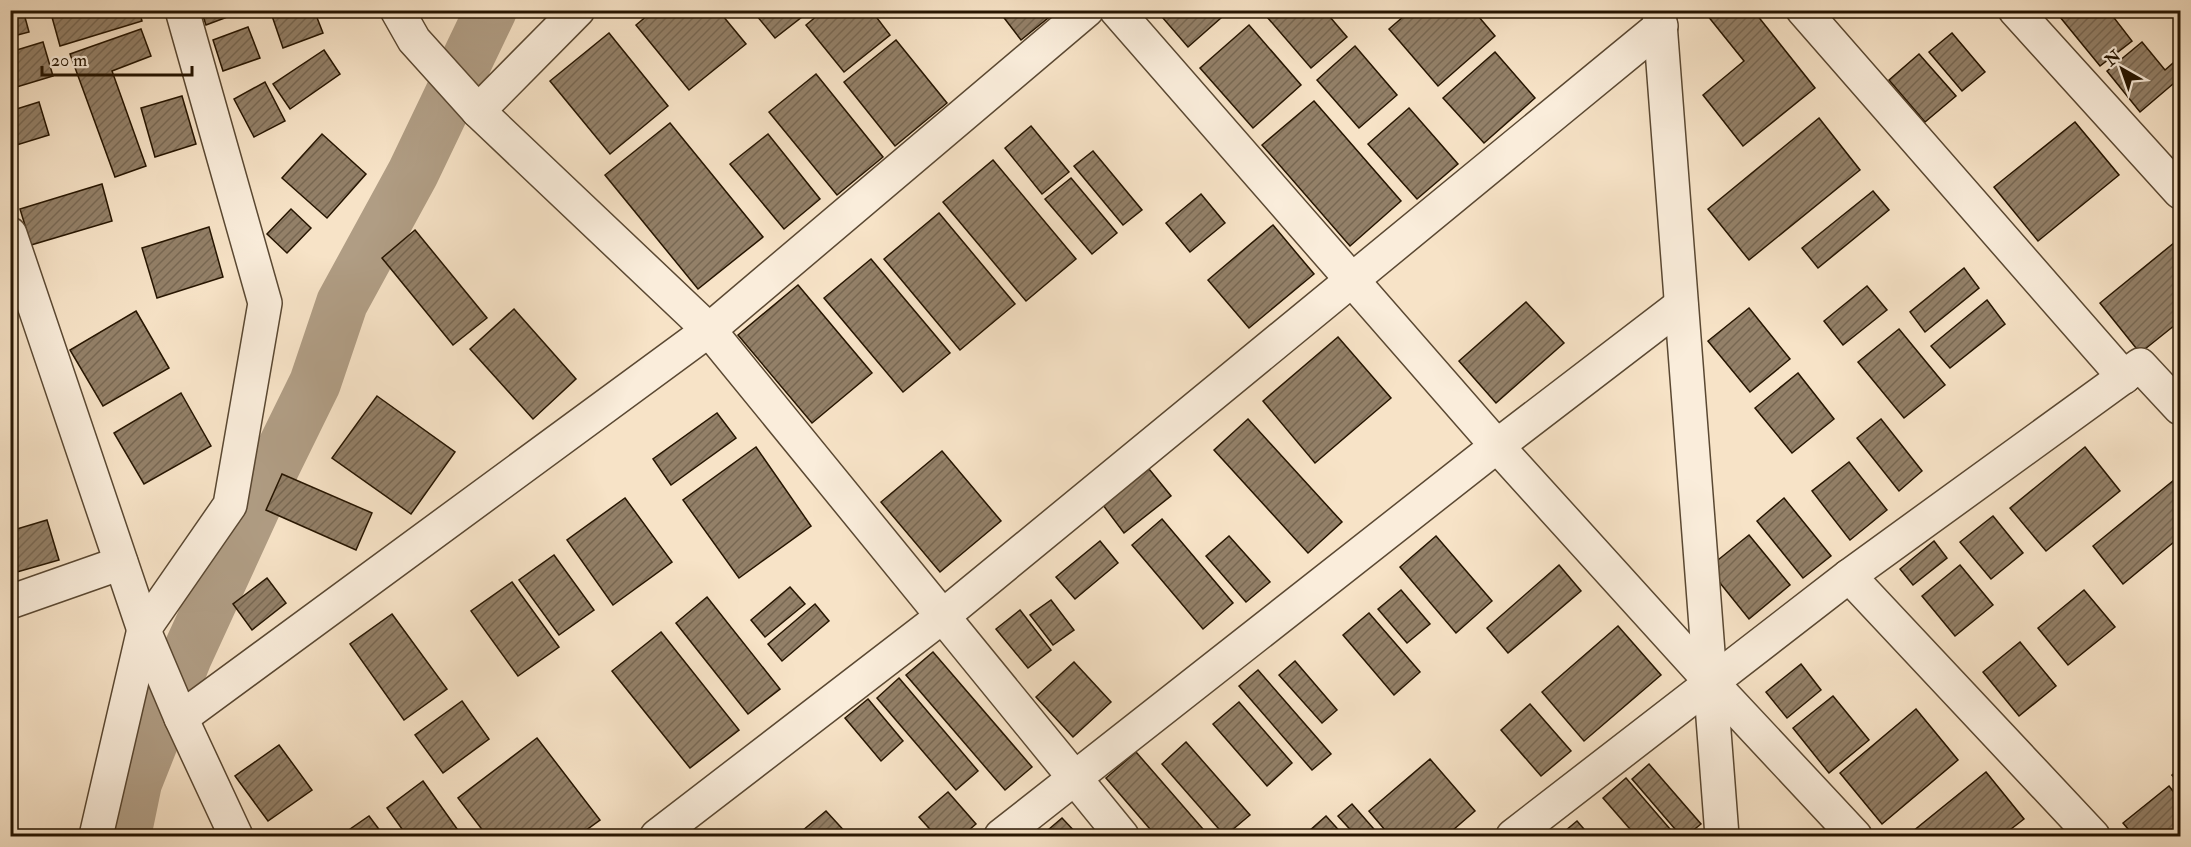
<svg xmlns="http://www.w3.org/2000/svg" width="2191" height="847" viewBox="0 0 2191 847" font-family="'IM FELL Double Pica',serif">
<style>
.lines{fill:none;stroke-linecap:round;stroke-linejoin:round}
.canal{stroke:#b09d84;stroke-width:52}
.building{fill:url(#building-hatch);stroke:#261501;stroke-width:1.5}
.minor-casing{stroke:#5a4832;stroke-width:36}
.minor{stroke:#faeddb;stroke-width:33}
</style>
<defs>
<pattern id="building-hatch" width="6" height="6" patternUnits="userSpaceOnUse" patternTransform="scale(1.5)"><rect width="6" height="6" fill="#938068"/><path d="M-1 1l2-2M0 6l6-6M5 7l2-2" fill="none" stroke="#786853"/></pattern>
</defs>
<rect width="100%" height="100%" fill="#f7e3c7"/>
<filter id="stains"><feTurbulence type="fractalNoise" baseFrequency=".00333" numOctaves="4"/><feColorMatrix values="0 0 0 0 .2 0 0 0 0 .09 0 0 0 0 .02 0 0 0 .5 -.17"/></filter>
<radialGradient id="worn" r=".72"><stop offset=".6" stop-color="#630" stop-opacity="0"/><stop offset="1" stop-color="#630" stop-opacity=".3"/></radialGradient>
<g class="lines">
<polyline class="canal" points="125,836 136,783 186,657 263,489 315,383 342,303 413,173 491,10"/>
</g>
<g class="building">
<polygon points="10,10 23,10 29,32 10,37"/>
<polygon points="50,10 139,10 142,21 60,46"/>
<polygon points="201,10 246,10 206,25"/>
<polygon points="270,10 314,10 323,33 283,48"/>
<polygon points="654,10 718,10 746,44 689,90 636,25"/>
<polygon points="752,10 805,10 807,13 775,38"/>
<polygon points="824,10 871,10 890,35 844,72 806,25"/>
<polygon points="998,10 1058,10 1021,40"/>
<polygon points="1156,10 1230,10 1188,47"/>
<polygon points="1261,10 1324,10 1347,37 1311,68"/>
<polygon points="1411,10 1473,10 1495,36 1438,86 1389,29"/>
<polygon points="1703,10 1753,10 1815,88 1743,146 1703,95 1744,61"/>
<polygon points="2068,10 2108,10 2132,41 2100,66 2060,17"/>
<polygon points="1249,25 1301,85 1253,128 1200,68"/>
<polygon points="248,27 260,58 223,71 213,40"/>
<polygon points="141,29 151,56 112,71 146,166 115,177 70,54"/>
<polygon points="609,33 668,106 610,154 550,81"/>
<polygon points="1952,33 1985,72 1962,91 1929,52"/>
<polygon points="896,40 947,103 895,146 844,82"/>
<polygon points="43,42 53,76 10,89 10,52"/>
<polygon points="2142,42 2165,70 2180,57 2180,78 2140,112 2107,71"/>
<polygon points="1355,46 1397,95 1359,128 1317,80"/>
<polygon points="324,50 340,74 290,109 273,84"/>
<polygon points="1495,52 1535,98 1484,143 1443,98"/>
<polygon points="1919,54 1956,96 1925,122 1889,80"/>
<polygon points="816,74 883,157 837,195 769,112"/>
<polygon points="265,82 285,121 254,137 234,99"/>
<polygon points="182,96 196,144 155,157 141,108"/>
<polygon points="1314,101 1401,201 1350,246 1262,145"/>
<polygon points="39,102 49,135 10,147 10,111"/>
<polygon points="1409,108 1458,164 1417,199 1368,144"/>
<polygon points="1819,118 1860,170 1749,260 1708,209"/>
<polygon points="2075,122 2119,175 2038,241 1994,187"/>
<polygon points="670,123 763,237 698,289 605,175"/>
<polygon points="1031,126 1069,172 1042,194 1005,148"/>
<polygon points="322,134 366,174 327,218 282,178"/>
<polygon points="768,134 820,199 784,229 730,164"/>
<polygon points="1093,151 1142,210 1123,225 1074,166"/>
<polygon points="993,160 1076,259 1026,301 943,202"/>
<polygon points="1071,178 1117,233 1092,254 1045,199"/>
<polygon points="102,184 112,221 31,245 20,209"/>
<polygon points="1873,191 1889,210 1818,268 1802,248"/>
<polygon points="1201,194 1225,223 1190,252 1166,223"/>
<polygon points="291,209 311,228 287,253 267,234"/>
<polygon points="939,213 1015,304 960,350 884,259"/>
<polygon points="1273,225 1314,274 1249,328 1208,280"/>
<polygon points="209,227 223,277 157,298 142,248"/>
<polygon points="415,230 487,318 453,345 382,258"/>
<polygon points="2180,238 2180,321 2140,353 2100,303"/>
<polygon points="871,259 950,353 903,392 824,298"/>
<polygon points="1964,268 1979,288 1925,332 1910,312"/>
<polygon points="798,285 872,373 812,423 738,335"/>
<polygon points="1867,286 1887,310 1843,345 1824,321"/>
<polygon points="1987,300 2005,324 1950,368 1931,346"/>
<polygon points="1526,302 1564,343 1496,403 1459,361"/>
<polygon points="1749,308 1790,359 1750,392 1708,341"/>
<polygon points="514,309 576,379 533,419 470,349"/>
<polygon points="136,311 169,368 103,406 70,350"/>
<polygon points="1899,329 1945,385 1904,418 1858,362"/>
<polygon points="1338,337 1391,398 1315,463 1263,401"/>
<polygon points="1798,373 1834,419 1792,453 1755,408"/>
<polygon points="181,393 211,446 144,484 114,433"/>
<polygon points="377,396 455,452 411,514 332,458"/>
<polygon points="717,413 736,438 671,485 653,459"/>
<polygon points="1248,419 1342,522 1308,553 1214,450"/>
<polygon points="1881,419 1922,471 1899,491 1857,438"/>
<polygon points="756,447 811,526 739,578 683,500"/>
<polygon points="2085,447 2120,491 2046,551 2010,508"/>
<polygon points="942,451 1001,521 940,572 881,502"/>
<polygon points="1849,462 1887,510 1850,540 1812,491"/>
<polygon points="1149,469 1171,496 1124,533 1103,505"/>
<polygon points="282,474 372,513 356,550 266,510"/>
<polygon points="2174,480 2180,487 2180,537 2123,584 2093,546"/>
<polygon points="625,498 672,562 613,605 567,540"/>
<polygon points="1784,498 1831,556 1803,578 1757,521"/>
<polygon points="1993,516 2023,553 1991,579 1960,542"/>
<polygon points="1162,519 1233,603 1203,629 1132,545"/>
<polygon points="47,520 59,560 10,574 10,531"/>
<polygon points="1749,535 1790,585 1749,619 1708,568"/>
<polygon points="1229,536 1270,582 1246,602 1206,556"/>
<polygon points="1436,536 1492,601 1456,633 1400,567"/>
<polygon points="1100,541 1118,563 1075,599 1056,577"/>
<polygon points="1934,541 1947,558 1913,585 1900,569"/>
<polygon points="554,555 594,610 559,635 519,580"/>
<polygon points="1559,565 1581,591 1508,653 1487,628"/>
<polygon points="1960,565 1993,605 1955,636 1922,596"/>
<polygon points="267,578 286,603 252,630 233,604"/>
<polygon points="512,582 559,647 518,676 471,611"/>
<polygon points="790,587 805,604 765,637 751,620"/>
<polygon points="1401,590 1430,624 1407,643 1378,609"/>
<polygon points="2084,590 2115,627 2068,665 2038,628"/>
<polygon points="707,597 780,689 748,714 676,623"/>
<polygon points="1051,600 1074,630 1053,645 1030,615"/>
<polygon points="815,604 829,621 782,661 768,644"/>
<polygon points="1020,610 1051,650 1028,668 996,629"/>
<polygon points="1369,613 1420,672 1394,695 1343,635"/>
<polygon points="392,614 447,689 404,720 350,644"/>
<polygon points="1618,626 1661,675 1584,741 1542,692"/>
<polygon points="661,632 739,730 690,768 612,671"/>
<polygon points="2020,642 2056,686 2019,716 1983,672"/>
<polygon points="933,652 1032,767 1005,790 906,675"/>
<polygon points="1295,661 1337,710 1322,723 1279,675"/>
<polygon points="1074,662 1111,702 1073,737 1036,697"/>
<polygon points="1801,664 1821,690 1787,718 1766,692"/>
<polygon points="1258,670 1331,754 1312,770 1239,686"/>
<polygon points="899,678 978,771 956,790 877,698"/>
<polygon points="1833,696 1869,740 1829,773 1793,728"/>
<polygon points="868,699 903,741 881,761 845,718"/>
<polygon points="462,701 489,739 443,773 415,735"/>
<polygon points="1239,702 1292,763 1267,786 1213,724"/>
<polygon points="1530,704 1571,751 1541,776 1501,730"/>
<polygon points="1916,709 1958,760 1882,824 1840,773"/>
<polygon points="537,738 600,820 578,836 487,836 458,798"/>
<polygon points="1186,742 1250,815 1225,836 1162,764"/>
<polygon points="279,745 312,790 268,821 235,776"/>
<polygon points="1136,752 1209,836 1156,836 1106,778"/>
<polygon points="1430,759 1475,811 1446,836 1390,836 1369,811"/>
<polygon points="1649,764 1701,824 1686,836 1681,836 1632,779"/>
<polygon points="2180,768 2180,785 2172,775"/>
<polygon points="1986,772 2024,819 2002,836 1907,836"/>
<polygon points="1626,778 1676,836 1636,836 1603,798"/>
<polygon points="423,781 460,833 455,836 407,836 387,808"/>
<polygon points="2169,786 2180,800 2180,836 2134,836 2123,823"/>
<polygon points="948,792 976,824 962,836 936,836 919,817"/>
<polygon points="1352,804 1380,836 1356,836 1338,816"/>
<polygon points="826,811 849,836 796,836"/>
<polygon points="369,816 384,836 340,836"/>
<polygon points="1326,816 1344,836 1309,836 1307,833"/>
<polygon points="1062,818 1079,836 1041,836"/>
<polygon points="1577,821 1590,836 1559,836"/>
</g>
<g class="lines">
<g class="minor-casing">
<g id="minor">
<polyline points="397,10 414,40 478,111 709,330 1122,836"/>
<polyline points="1116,10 1497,446 1712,683 1855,836"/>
<polyline points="1659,10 1722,836"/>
<polyline points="1803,10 2124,377"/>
<polyline points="2015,10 2180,192"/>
<polyline points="478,111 578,10"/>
<polyline points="10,234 145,633 181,718 236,836"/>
<polyline points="1849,576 2093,836"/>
<polyline points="10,602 121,563"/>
<polyline points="181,718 709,330 1087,10"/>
<polyline points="96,836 144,629 230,505 265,303 182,10"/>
<polyline points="657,836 943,616 1661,26"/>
<polyline points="1001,836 1497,446 1681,305"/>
<polyline points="1513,836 1849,576 2140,365 2180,408"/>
</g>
</g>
<use href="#minor" class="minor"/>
</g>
<rect width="2191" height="847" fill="none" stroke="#f7e3c7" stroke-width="36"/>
<rect x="12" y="12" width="2167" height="823" fill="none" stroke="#261501" stroke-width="3"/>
<rect x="18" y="18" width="2155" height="811" fill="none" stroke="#261501" stroke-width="1.5"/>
<g transform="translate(2122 69) rotate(320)" stroke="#faeddb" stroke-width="4.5" paint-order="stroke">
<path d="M0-4.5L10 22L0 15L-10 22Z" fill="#261501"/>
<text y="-9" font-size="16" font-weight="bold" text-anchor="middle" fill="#261501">N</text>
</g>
<path d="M42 66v9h150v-9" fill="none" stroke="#261501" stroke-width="3"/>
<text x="51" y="66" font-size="18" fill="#261501" stroke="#faeddb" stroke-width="4.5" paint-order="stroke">20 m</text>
<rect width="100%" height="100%" filter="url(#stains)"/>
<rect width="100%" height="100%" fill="url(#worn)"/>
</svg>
